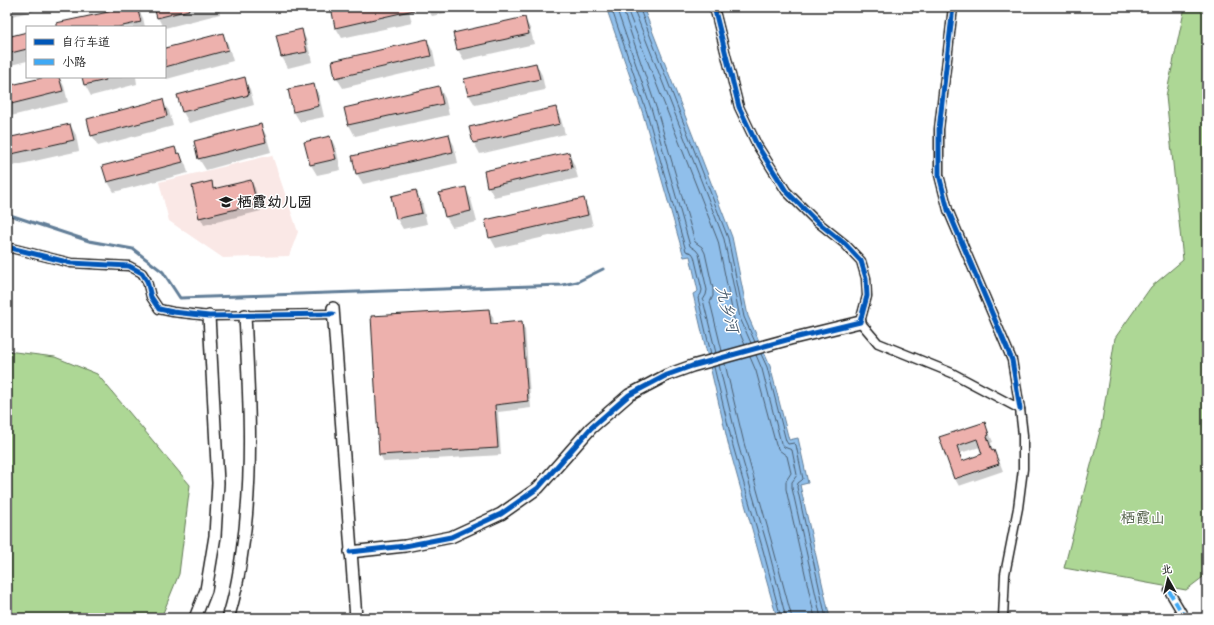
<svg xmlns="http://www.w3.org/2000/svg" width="1214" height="625" viewBox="0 0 1214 625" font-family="Itim,'LXGW WenKai TC',sans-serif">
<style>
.built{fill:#fae8e6}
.green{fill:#add795;stroke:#647a58}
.water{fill:#90bfeb;stroke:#627e98}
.shadow{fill:#0003;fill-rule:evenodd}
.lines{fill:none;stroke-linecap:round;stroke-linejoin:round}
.shore{stroke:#4a5d6f;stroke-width:1}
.stream{stroke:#627e98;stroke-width:3}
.building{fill:#edb1ad;stroke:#1c1c1c;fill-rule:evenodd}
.street-casing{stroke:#1c1c1c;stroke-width:11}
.secondary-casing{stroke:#1c1c1c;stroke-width:14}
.street{stroke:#fff;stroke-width:8}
.secondary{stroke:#fff;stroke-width:11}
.quiet{stroke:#3fa9f5;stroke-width:4;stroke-dasharray:8 4;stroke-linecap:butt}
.cycleway-casing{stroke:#fff;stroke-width:8}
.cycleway{stroke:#0057b8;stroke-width:5}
.labels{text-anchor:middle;stroke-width:3;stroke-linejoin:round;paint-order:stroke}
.poi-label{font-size:15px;font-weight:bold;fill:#1c1c1c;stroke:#fff;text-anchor:start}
.park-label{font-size:15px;fill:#4f5d46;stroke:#fff}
.water-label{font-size:16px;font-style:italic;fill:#4a5d6f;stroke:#fff}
</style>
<rect width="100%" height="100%" fill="#fff"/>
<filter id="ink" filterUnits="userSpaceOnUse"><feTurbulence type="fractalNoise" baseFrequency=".025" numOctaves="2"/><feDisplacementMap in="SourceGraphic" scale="8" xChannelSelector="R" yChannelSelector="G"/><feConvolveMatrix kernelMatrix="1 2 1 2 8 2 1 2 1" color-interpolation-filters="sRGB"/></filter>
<g filter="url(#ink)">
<polygon class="built" points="272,155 298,232 289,256 223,258 169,221 159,182"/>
<g class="green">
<polygon points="1185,7 1207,7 1207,574 1186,590 1064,568 1101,427 1115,338 1151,287 1183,260 1166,96"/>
<polygon points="7,351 55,357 97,374 190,485 179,574 161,618 7,618"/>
</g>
<polygon class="water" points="606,7 643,7 732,237 748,316 770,366 789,440 798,438 808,483 800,485 830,618 777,618 729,447 693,294 698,291 690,256 684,257 643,114"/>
<g class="shadow">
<polygon points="7,7 33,7 34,11 7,17"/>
<polygon points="137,7 143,18 145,27 62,27"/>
<polygon points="155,7 219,7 220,14 165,28 165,27 163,27 158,18"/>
<polygon points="287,7 305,7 289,11"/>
<polygon points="359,7 408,7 412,23 342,38 336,28 333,13"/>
<polygon points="426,7 473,7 432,16"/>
<polygon points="524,18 530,28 534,44 464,60 458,50"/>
<polygon points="301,30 307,41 312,62 288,68 282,57 277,35"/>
<polygon points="27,33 27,61 7,66 7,38"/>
<polygon points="222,34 228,44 233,61 167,79 165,75 165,49"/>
<polygon points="427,41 433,51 436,66 343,88 336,77"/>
<polygon points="536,64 542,75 545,90 475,105 469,95"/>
<polygon points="50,77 59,77 64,86 68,102 7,117 7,88"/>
<polygon points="83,77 136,77 137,84 91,96 85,85"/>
<polygon points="244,79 250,89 254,105 189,123 183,112 179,96"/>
<polygon points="313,85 319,95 324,117 300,122 294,112 289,90"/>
<polygon points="439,87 445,98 449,115 355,136 349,125 345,108"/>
<polygon points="162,101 169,111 173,126 98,146 92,135"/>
<polygon points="555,108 561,119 565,134 480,154 474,143 470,127"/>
<polygon points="70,125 76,135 79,151 8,167 7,139"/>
<polygon points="260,125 266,135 271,152 206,170 199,159 195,142"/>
<polygon points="448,135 454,145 458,163 363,184 357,174"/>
<polygon points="330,137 336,148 341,170 317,175 311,165"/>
<polygon points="175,148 186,165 188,173 114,192 108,182"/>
<polygon points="568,153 574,164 578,178 494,197 488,186"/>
<polygon points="251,181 255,188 261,211 204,225 200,217 211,183 215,190"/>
<polygon points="465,188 471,199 477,222 452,227 446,217"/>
<polygon points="416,192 422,202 427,224 403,229 397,219"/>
<polygon points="583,199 589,210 593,226 496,248 490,237"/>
<polygon points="489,310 493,317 494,324 521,322 525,329 531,408 498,412 501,455 384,462 380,455"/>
<path d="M984,423L988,430L993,442L991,443L993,451L998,458L1003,471L959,486L955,479L941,437ZM980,447L983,455L963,462L960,453Z"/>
</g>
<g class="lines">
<g class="shore">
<polyline points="611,7 647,113 686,251 692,253 694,256 702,290 701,294 698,298 711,354"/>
<polyline points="616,7 652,111 690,246 696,250 699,254 707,290 706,295 703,300 716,353"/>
<polyline points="622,7 657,110 695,242 702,247 705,253 713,289 713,296 710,302 722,351"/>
<polyline points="628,7 629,14 718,241 734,319 745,345"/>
<polyline points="634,7 635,12 724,239 740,318 751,343"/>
<polyline points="639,7 728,238 744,317 755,342"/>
<polyline points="761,354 767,367 786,441 788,444 794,443 796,445 803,479 802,480 798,483 797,487 826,618"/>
<polyline points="756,355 762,369 781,443 784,447 792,450 797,475 792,482 792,488 821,618"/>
<polyline points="750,357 756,371 776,445 779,450 787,456 791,473 786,481 786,489 815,618"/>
<polyline points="725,364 744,443 773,547 792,618"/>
<polyline points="719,365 738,444 768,548 786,618"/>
<polyline points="714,367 733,446 763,550 781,618"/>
</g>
<polyline class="stream" points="7,214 89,241 133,249 163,272 180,298 562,285 577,282 603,269"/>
</g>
<g class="building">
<polygon points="132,7 137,7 141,22 118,27 56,27 56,23"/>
<polygon points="154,7 188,7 189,10 157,18"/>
<polygon points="355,7 413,7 414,10 335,28 332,12"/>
<polygon points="525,17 529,34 457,50 453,33"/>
<polygon points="302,29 307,52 281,57 276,35"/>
<polygon points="27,32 27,49 7,54 7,37"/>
<polygon points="223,33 228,50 165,67 165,48"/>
<polygon points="427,39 431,56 335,78 332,61"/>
<polygon points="536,63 540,79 468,95 464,79"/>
<polygon points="46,77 59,77 63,91 7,105 7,86"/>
<polygon points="82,77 105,77 106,80 84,85"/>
<polygon points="245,77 249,95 182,112 177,95"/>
<polygon points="314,84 319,106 293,112 288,89"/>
<polygon points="439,86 443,104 348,125 344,108"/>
<polygon points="163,99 167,116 91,136 87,119"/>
<polygon points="556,107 560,124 473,143 469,127"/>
<polygon points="70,124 74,140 7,155 7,138"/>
<polygon points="261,124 266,142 198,159 194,141"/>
<polygon points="449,134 453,152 356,174 352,156"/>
<polygon points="330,136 336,159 310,165 304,142"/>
<polygon points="175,147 177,154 180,153 183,162 107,182 102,166"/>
<polygon points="569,152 572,168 487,187 484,171"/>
<polygon points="251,180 257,204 199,218 192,186 212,181 213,189"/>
<polygon points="466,187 471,211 445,217 439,193"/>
<polygon points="416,190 422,213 396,219 391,196"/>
<polygon points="584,198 588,215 489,238 485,220"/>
<polygon points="489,309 491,324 522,321 528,401 495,405 498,448 379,455 371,316"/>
<path d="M985,422L989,435L987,436L992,451L994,450L999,464L954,479L939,437ZM977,439L982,454L962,461L957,446Z"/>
</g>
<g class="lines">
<g class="street-casing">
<g id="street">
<polyline points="714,7 739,107 757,145 786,191 815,220 845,244 861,261 866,278 867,296 860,322 878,343 952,373 1020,409 1023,435 1023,469 1018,508 1005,574 1003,618"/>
<polyline points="953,7 939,129 939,175 948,210 1012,360 1020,409"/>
<polyline points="7,247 71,263 129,266 142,273 147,281 151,297 159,309 173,312 209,316 333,314"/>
<polyline points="1169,591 1185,618"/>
</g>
</g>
<g class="secondary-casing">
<g id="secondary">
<polyline points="333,308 356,618"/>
<polyline points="350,552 405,546 451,537 501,514 538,488 591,428 629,395 667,375 692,366 790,339 860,322"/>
<polyline points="195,618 206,590 215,536 218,483 209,316"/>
<path d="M228,618C235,597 239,574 242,552C254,474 249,394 245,315"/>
</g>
</g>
<use href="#street" class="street"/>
<use href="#secondary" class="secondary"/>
<polyline class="quiet" points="1169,591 1185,618"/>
<g class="cycleway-casing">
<g id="cycleway">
<polyline points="953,7 939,129 939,175 948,210 1012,360 1020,409"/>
<polyline points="7,247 71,263 129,266 142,273 147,281 151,297 159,309 173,312 209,316 333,314"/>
<polyline points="350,552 405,546 451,537 501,514 538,488 591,428 629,395 667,375 692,366 790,339 860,322 867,296 866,278 861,261 845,244 815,220 786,191 757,145 739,107 714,7"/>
</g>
</g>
<use href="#cycleway" class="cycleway"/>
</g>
</g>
<defs>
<g id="school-bare" transform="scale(1.08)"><path d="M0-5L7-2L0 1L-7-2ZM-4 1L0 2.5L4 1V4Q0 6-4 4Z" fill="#1c1c1c" stroke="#fff" stroke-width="2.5" paint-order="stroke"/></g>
</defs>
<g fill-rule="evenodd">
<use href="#school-bare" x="226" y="202"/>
</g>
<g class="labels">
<g class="poi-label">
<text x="237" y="207">栖霞幼儿园</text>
</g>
<g class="park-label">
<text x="1143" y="523">栖霞山</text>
</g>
<g class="water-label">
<text transform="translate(728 309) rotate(75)" y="6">九乡河</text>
</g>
</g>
<rect width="1214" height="625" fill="none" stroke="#fff" stroke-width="24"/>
<rect x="12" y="12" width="1190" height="601" fill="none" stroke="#1c1c1c" stroke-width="1.5" filter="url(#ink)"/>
<rect x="26" y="26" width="140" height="52" fill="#ffffff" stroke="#a4a4a4"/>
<rect x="34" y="39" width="20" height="6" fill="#0057b8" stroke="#a4a4a4"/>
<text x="62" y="46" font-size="12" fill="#1c1c1c">自行车道</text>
<rect x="34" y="59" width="20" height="6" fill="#3fa9f5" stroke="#a4a4a4"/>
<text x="62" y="66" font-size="12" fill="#1c1c1c">小路</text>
<g transform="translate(1168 579) rotate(352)" stroke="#ffffff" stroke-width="3" paint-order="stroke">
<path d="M0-3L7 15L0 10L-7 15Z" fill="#1c1c1c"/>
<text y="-6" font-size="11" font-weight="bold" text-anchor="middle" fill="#1c1c1c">北</text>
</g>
</svg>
